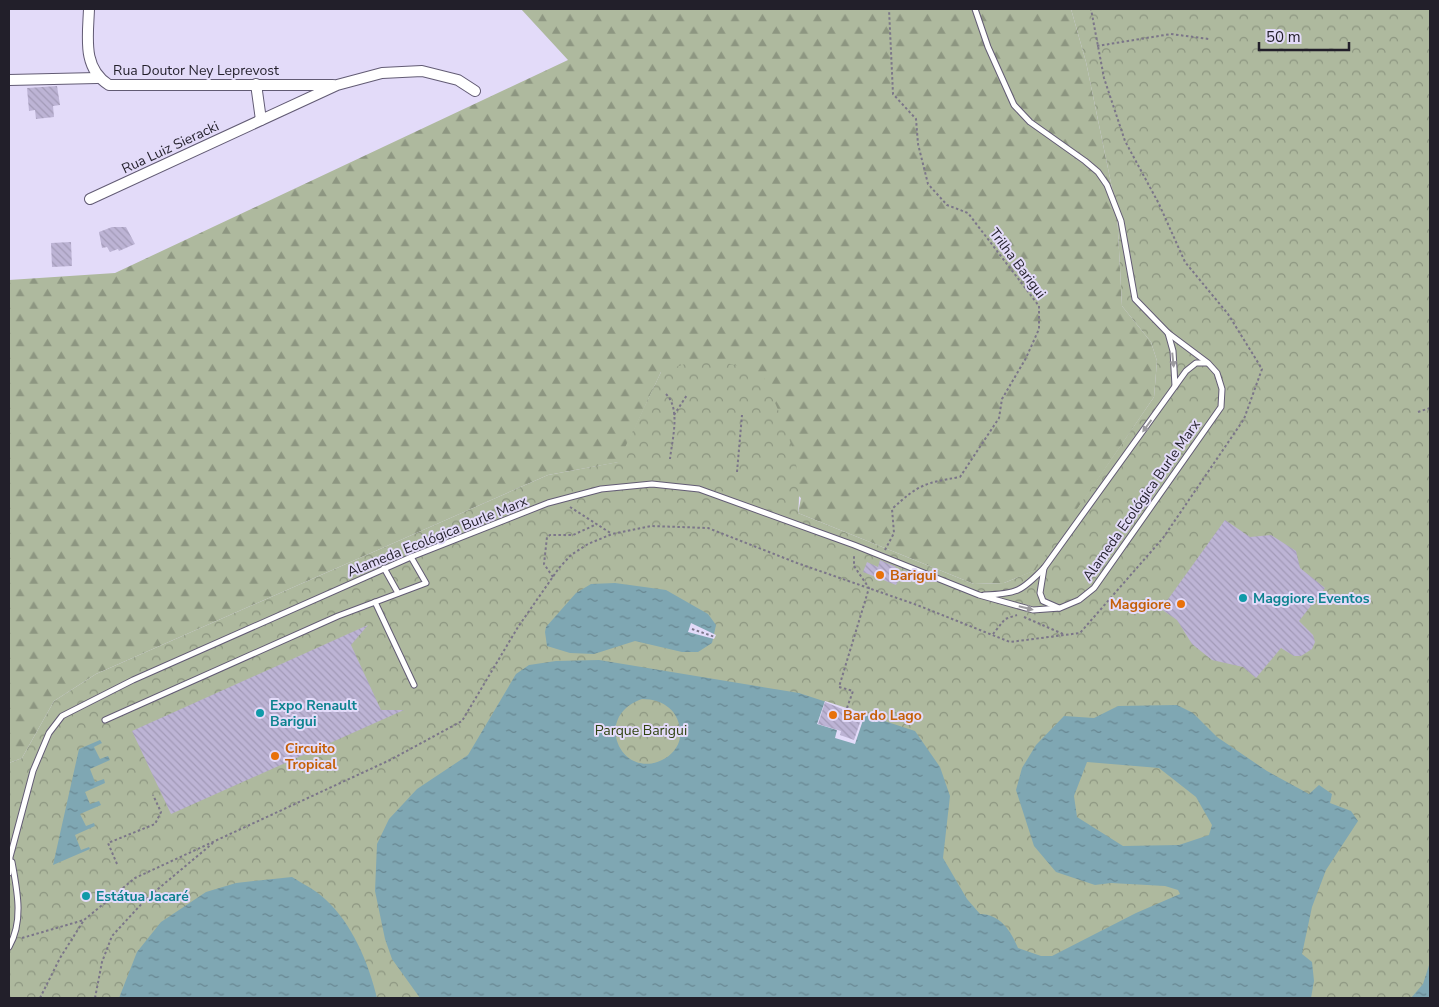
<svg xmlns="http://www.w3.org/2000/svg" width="1439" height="1007" viewBox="0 0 1439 1007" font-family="'Nunito Sans',sans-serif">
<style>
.forest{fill:url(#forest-firs)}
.park{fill:url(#park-crowns)}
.water{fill:url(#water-ripples);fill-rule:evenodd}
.pier{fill:#e3dbf9}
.building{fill:url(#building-back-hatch)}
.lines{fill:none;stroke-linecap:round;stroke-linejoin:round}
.service-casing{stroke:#625b74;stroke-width:7}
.minor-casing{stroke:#625b74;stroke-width:12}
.path{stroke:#7b7589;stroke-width:2;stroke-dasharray:2.5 2.5;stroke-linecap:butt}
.service{stroke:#fff;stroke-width:5}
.minor{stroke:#fff;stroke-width:10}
.oneway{fill:#9c9a9f}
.food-dot{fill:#e8710a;stroke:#e3dbf9;stroke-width:2}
.culture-dot{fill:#0f9aa8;stroke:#e3dbf9;stroke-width:2}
.labels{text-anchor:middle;stroke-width:4;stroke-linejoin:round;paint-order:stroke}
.street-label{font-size:14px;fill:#221f2a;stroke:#e3dbf9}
.food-label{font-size:14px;font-weight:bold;fill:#c56008;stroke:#e3dbf9;text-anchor:start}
.culture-label{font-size:14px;font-weight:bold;fill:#0d838f;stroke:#e3dbf9;text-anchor:start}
.park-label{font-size:14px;fill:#314310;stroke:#e3dbf9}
</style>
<defs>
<pattern id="forest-firs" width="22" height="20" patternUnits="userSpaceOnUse" patternTransform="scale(1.25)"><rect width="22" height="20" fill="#aeb99e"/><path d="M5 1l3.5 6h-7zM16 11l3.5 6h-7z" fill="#8d9681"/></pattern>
<pattern id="park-crowns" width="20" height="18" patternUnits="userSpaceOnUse" patternTransform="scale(1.25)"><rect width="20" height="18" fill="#aeb99e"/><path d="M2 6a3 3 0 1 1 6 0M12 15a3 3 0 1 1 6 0" fill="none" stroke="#8d9681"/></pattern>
<pattern id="water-ripples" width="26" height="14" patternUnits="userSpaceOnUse" patternTransform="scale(1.25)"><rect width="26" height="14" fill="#7fa7b3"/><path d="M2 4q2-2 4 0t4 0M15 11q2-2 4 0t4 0" fill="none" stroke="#688792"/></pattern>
<pattern id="building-back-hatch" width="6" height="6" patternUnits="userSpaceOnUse" patternTransform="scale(1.25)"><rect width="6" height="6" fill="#bdb4d5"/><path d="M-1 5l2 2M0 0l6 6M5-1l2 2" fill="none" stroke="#a29ab7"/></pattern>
</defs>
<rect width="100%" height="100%" fill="#e3dbf9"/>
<polygon class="forest" points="521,9 1071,9 1086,62 1117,212 1122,306 1151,342 1157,361 1154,397 1036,570 1004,583 974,584 798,513 801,498 661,372 619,462 548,475 96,674 54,701 22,758 9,763 9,280 115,273 568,60"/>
<path class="park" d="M1071,9H1430V998H9V763L22,758L54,701L96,674L548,475L618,462L661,372L706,357L762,373C783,422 804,459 798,513L974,584L1004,583L1035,570L1154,397L1157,361L1151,342L1122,306L1117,212L1086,62Z"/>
<g class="water">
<polygon points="615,583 666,590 708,614 716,625 712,643 698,652 682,652 635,641 594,654 570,653 547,646 545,632 546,627 576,593 591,584"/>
<path d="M599,660L799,693L915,731L940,767L950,796L943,858L967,899L980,914C1000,914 1011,931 1018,948L1041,956H1052L1136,913L1180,894L1178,890L1165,886L1111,883L1095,885L1056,872L1034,846L1016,790L1022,768L1036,745L1064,716L1094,718L1118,706L1177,705L1193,713L1217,737L1267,771L1309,794L1319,785L1332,794L1330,803L1351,811L1358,821L1326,870L1312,907L1302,954L1312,962L1314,981L1311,998H420L392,959L385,939L375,891L377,844L389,819L417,789L468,755L516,674L529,665L556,661ZM642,699C665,699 682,713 680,737C679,747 671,756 662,760C621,780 592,716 642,699ZM1087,762L1159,768L1196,797L1212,825L1209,835L1179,845L1123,846L1077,817L1074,796Z"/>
<polygon points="100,740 102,743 94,747 100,759 108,756 110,760 90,769 95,782 104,779 105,783 85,792 90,804 99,801 101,805 80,814 86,826 94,823 95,826 75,835 81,850 89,847 90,849 53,865 79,749"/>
<path d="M292,877C303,884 316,890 325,899C352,923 369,964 377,998H119L137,952L161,922L206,892L236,883Z"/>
<polygon points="1430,962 1430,998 1411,998 1423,984"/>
</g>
<g class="pier">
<polygon points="691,623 716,635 714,639 688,632"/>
<polygon points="825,701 865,714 855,744 835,738 837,730 817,724"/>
</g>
<g class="building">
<polygon points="57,86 60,105 53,106 54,117 36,119 35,110 29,111 27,88"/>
<polygon points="112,227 126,227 135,244 119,251 118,249 110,252 107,247 102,248 99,232"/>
<polygon points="71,242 72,266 52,267 51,243"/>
<polygon points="1225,520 1250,537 1271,535 1296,551 1300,568 1325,588 1299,621 1313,635 1315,642 1312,649 1301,656 1294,656 1281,648 1256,678 1243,667 1212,660 1192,644 1177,620 1161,609"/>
<polygon points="880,560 896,567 893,574 900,577 896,585 863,572 867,562 878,567"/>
<polygon points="368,625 351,645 381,710 404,710 171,814 132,731"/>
<polygon points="825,702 862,717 854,740 840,735 841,731 818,724"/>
</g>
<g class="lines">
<g class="service-casing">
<g id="service">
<polyline points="1168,333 1173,351 1175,386"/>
<polyline points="384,568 398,593"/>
<polyline points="1044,568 1040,593 1043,601 1059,608"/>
<path d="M984,595C1017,594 1022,591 1044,568L1186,371L1196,363H1207"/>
<polyline points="375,602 414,685"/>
<polyline points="105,720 338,616 426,583 411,557"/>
<polyline points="9,873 10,857 33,771 49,733 62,716 133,680 411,557 548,503 601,489 652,484 699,489 854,545 979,595 1033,610 1060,608 1079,600 1094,588 1221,407 1222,389 1217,373 1208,363 1168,333 1135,299 1121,221 1107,185 1098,172 1085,161 1030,122 1014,105 988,47 975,9"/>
<path d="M9,947C24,921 17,890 12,862"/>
</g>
</g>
<g class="minor-casing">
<g id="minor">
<path d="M89,9C88,37 82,68 109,85H333"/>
<polyline points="9,80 97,78"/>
<polyline points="256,84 261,120"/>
<polyline points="90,199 337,85 382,73 422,71 458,80 475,91"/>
</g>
</g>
<g class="path">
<polyline points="1097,46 1171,34 1209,39"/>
<path d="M666,394C681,409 672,440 670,459"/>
<polyline points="1418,412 1430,408"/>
<polyline points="674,415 687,395"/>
<polyline points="737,472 742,415"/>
<polyline points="570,507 612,534"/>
<path d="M885,550L894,533L892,509C919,484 925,483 960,477L999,418L1002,399L1026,358L1039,329V306L968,213L947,205L928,184L918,144L916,119L893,94L889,9"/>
<polyline points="553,577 544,564 547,537 550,535 573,535 597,524"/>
<polyline points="1024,617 1063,634"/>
<polyline points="692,629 715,637"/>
<polyline points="993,634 1005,619 1017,615"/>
<polyline points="847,708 853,691 839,687 869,588 854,566 854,555"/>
<polyline points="117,864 108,843 155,824 161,812 153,795"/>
<polyline points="22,938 84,920"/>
<polyline points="40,998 60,958 84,920 135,878 390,760 462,721 518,627 559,568 571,555 588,544 612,534 651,526 708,528 797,563 917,605 1010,642 1080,633 1163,538 1244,419 1262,369 1228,314 1185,262 1159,204 1125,141 1104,78 1091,9"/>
<polyline points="95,998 102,962 112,936 146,899 213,843"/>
</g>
<use href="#service" class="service"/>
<use href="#minor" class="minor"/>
</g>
<defs><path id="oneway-solid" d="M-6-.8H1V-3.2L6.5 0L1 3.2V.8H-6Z" transform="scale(1.25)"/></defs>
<g class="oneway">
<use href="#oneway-solid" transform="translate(1173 360) rotate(84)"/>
<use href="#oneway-solid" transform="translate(1147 426) rotate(126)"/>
<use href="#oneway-solid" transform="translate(1026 608) rotate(14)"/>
</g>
<g class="food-dot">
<circle cx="880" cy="575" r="5"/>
<circle cx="1181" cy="604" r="5"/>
<circle cx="833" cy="715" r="5"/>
<circle cx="275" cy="756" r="5"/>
</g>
<g class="culture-dot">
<circle cx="1243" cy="598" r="5"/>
<circle cx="260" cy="713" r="5"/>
<circle cx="86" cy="896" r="5"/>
</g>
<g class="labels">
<g class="street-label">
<text x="196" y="75">Rua Doutor Ney Leprevost</text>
<text transform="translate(170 147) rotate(-25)" y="5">Rua Luiz Sieracki</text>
<text transform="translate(1018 263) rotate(53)" y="5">Trilha Barigui</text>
<text transform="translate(1141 500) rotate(-55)" y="5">Alameda Ecológica Burle Marx</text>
<text transform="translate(437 536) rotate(-22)" y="5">Alameda Ecológica Burle Marx</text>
</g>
<g class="food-label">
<text x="890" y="580">Barigui</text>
<text x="1171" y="609" text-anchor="end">Maggiore</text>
<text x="843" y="720">Bar do Lago</text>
<text x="285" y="753">Circuito<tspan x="285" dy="16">Tropical</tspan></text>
</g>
<g class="culture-label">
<text x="1253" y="603">Maggiore Eventos</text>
<text x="270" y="710">Expo Renault<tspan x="270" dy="16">Barigui</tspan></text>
<text x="96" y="901">Estátua Jacaré</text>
</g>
<g class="park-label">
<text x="641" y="735">Parque Barigui</text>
</g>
</g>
<rect width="1439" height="1007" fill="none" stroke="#221f2a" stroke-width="20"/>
<path d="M1259 42v8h90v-8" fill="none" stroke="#221f2a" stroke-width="2.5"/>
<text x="1266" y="42" font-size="15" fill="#221f2a" stroke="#e3dbf9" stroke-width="4" paint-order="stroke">50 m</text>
</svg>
